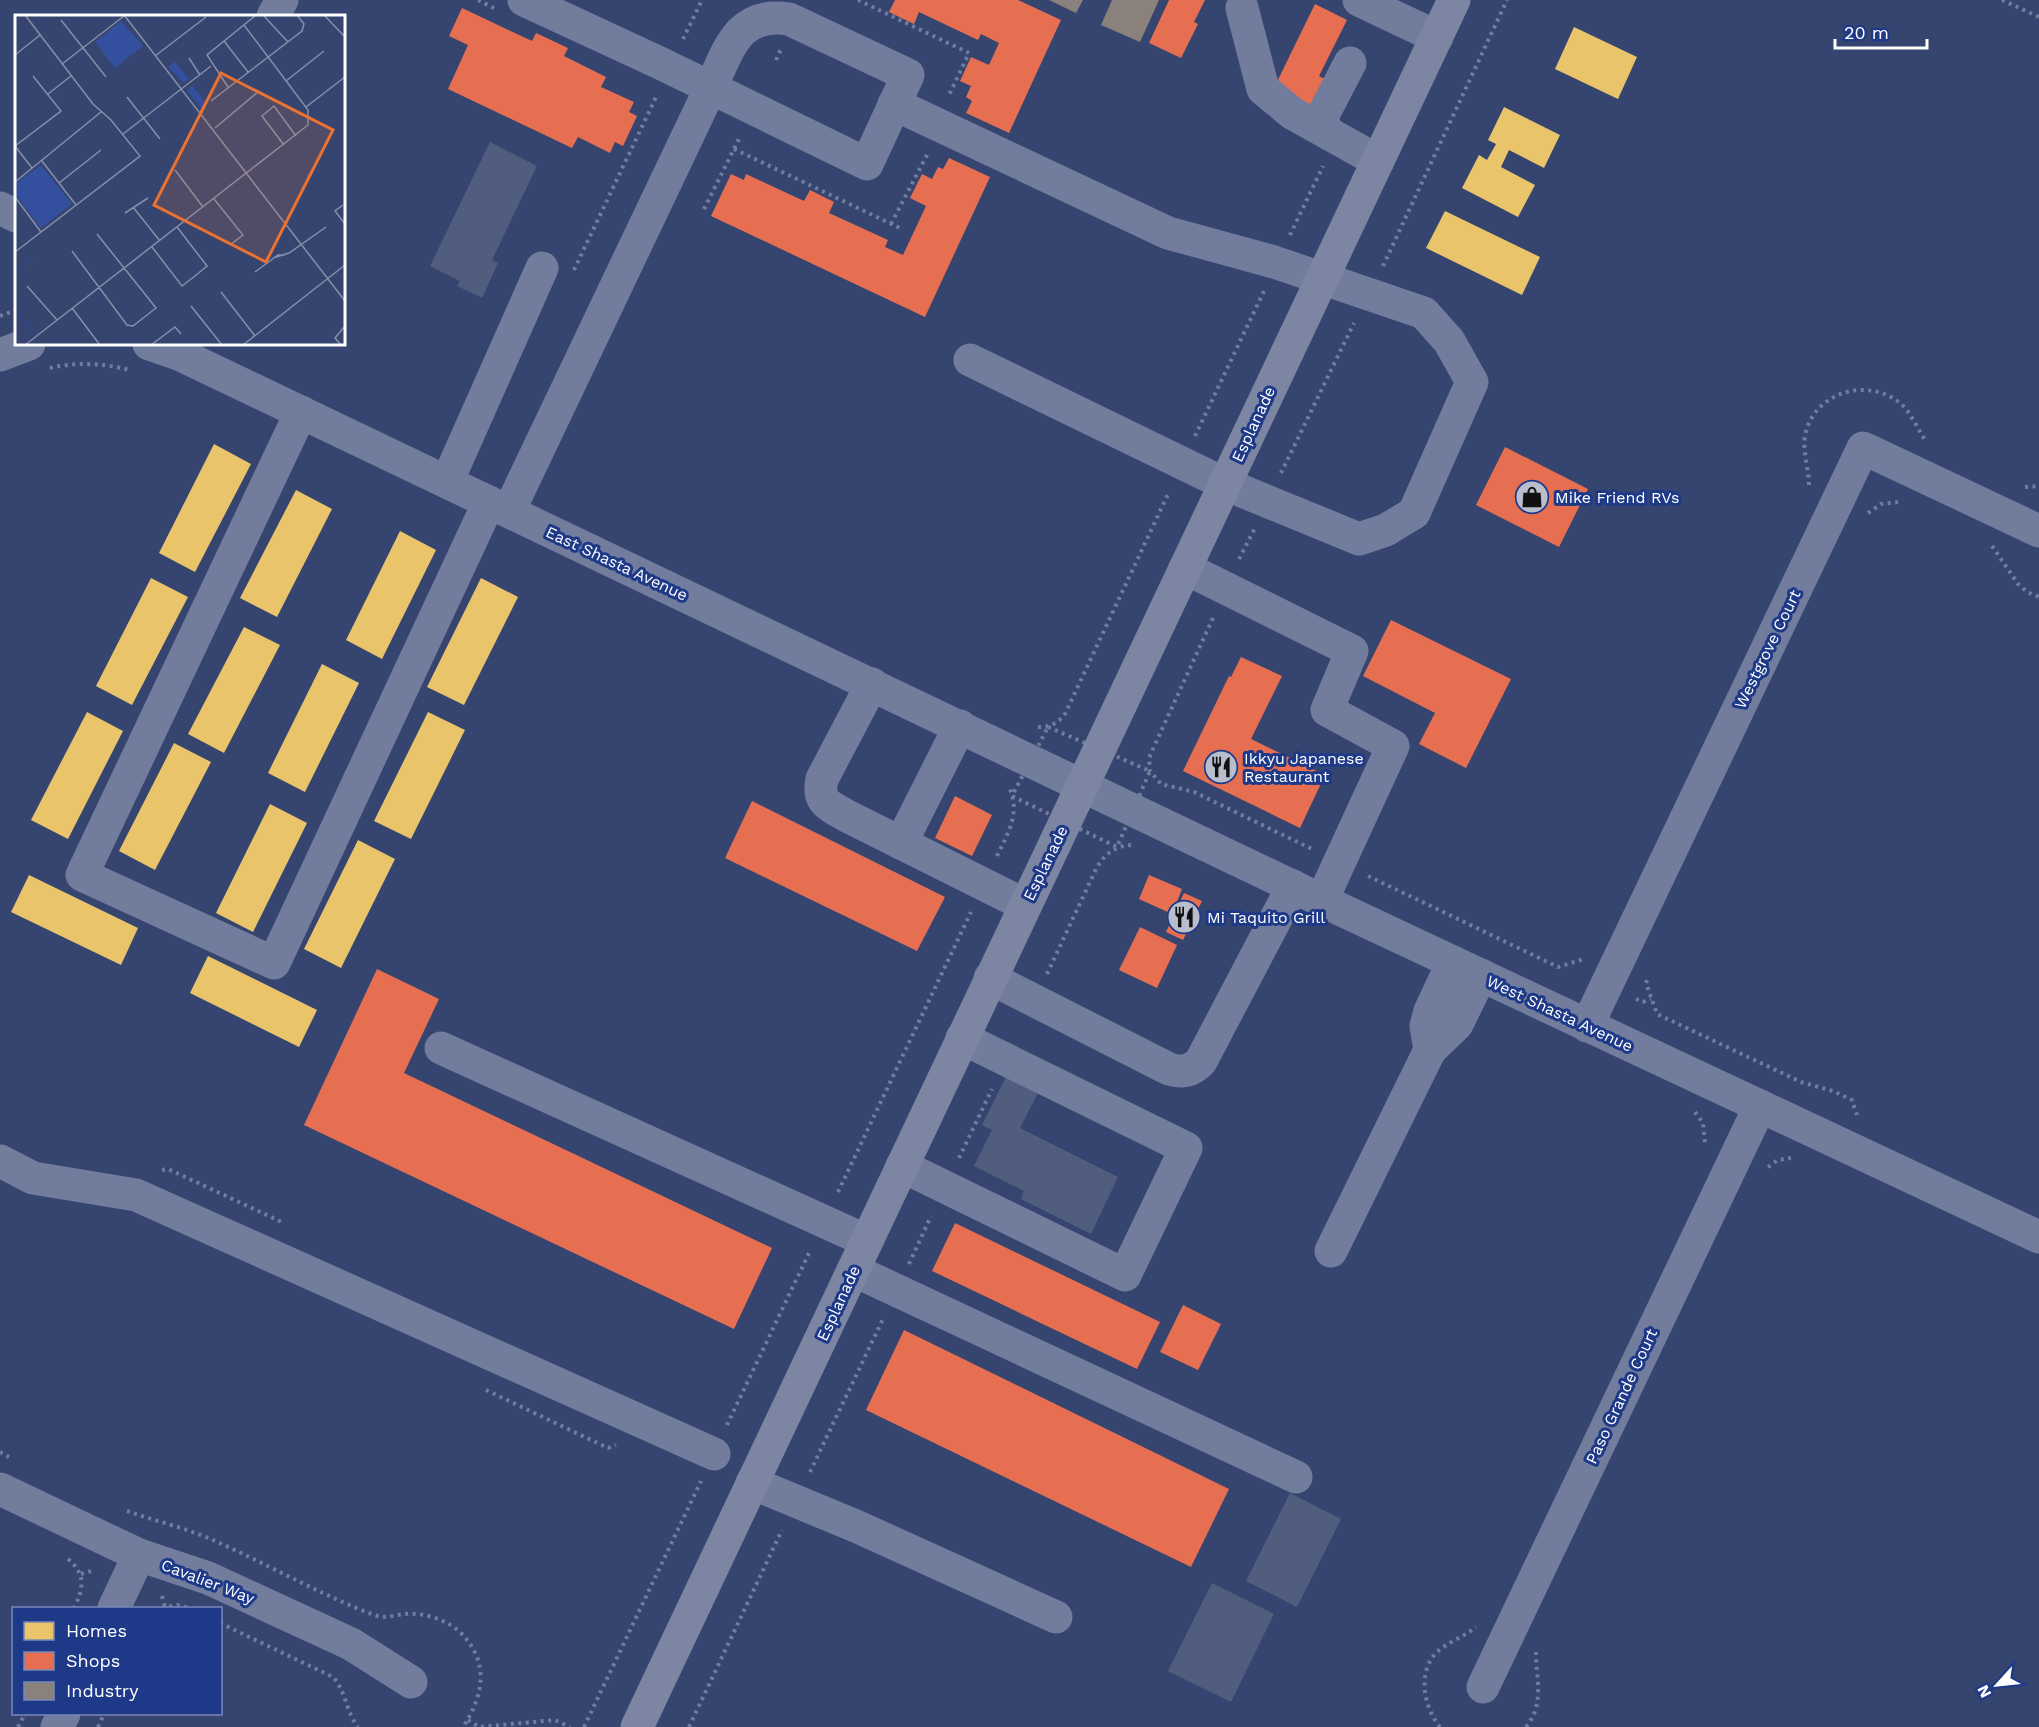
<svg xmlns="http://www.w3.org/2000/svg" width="2039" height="1727" viewBox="0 0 2039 1727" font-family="'Work Sans',sans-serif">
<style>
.homes{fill:#e9c46a}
.shops{fill:#e76f51}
.industry{fill:#8a817c}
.building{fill:#505d7f}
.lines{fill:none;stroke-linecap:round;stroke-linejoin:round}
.path{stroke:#727d9d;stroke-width:4;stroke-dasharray:3 4.5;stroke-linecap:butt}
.minor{stroke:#727d9d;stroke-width:33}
.major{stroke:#7c86a3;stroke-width:33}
.labels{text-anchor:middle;stroke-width:6;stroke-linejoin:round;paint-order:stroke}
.street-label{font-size:16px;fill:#fff;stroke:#1e3988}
.poi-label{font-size:16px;fill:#fff;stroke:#1e3988;text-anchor:start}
.inset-river{fill:none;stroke:#31457f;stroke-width:3}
.inset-road{fill:none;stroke:#868fa9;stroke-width:1.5}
.view{fill:#eb7230;fill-opacity:0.15;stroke:#eb7230;stroke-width:3}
.inset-edge{fill:none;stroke:#fff;stroke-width:3}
</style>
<rect width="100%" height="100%" fill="#364570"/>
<g class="homes">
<polygon points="1574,27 1637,57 1618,99 1555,69"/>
<polygon points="1504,107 1560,135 1544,168 1509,150 1501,167 1535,185 1518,217 1462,188 1479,155 1487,160 1496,144 1488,140"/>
<polygon points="1445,211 1540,257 1522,295 1426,248"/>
<polygon points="214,444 251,464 195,572 159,553"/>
<polygon points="296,490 332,509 277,617 240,598"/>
<polygon points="400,531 436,550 382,659 346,640"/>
<polygon points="151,578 188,597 132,705 96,686"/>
<polygon points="481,578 518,597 464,705 427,687"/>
<polygon points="244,627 280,645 224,753 188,734"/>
<polygon points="322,664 359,683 305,792 268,773"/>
<polygon points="87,712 123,731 68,839 31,820"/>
<polygon points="428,712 465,730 411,839 374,821"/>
<polygon points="174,743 211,762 155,870 119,851"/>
<polygon points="270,804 307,823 253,932 216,913"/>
<polygon points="358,840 395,859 341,968 304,949"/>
<polygon points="29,875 138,928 121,965 11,912"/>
<polygon points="208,956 317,1010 299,1047 190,993"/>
</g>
<g class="shops">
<polygon points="895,0 1018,0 1061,20 1009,133 966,113 972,101 966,97 971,86 960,81 971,57 989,65 999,43 981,34 978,40 919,12 914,24 889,12"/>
<polygon points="1169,0 1205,0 1194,22 1198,24 1181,58 1149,43"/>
<polygon points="1315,4 1347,20 1319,76 1330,82 1315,112 1273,90"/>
<polygon points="462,8 532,41 536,33 568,48 564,56 606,77 601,87 634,102 629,112 637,116 623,146 615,142 610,153 578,137 572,148 448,89 468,45 449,36"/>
<polygon points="949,158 990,177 925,317 711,216 731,174 744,180 746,174 804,201 810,190 834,202 829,213 888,240 885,247 903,255 926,206 910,198 922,174 932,179 938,167 943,169"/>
<polygon points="1505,447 1588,489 1559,547 1476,505"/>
<polygon points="1391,620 1511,679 1466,768 1419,744 1435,713 1363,676"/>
<polygon points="1241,657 1282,676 1251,739 1325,775 1300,828 1183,771 1229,676 1231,677"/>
<polygon points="955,796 992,815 972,856 935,838"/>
<polygon points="752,801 945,897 917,951 725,858"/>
<polygon points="1149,875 1182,889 1172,914 1139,899"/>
<polygon points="1184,893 1202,901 1183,940 1166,932"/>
<polygon points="1140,927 1177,945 1157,988 1119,970"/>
<polygon points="377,969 439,999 404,1073 772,1248 734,1329 304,1125"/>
<polygon points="955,1223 1160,1322 1137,1369 932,1271"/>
<polygon points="1183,1305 1221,1324 1198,1370 1160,1352"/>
<polygon points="904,1330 1229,1489 1191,1567 866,1410"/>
</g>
<g class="industry">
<polygon points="1049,0 1083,0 1076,13"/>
<polygon points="1112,0 1159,0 1140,42 1101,25"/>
</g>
<g class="building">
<polygon points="490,142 537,166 492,260 498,263 482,298 457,286 460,281 430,266"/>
<polygon points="1009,1071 1041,1087 1020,1128 1118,1177 1091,1234 1021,1199 1024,1191 974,1166 992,1130 982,1125"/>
<polygon points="1290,1493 1341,1519 1297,1607 1246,1581"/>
<polygon points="1212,1583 1274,1614 1231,1702 1168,1671"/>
</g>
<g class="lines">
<g class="path">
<polyline points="478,0 494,8"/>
<polyline points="858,0 969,53 949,95"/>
<polyline points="2002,0 2039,17"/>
<polyline points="683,39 702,0"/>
<polyline points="776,60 781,49"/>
<polyline points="734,149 902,229"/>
<polyline points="704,209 740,137"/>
<polyline points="891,224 928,153"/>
<polyline points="1290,235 1323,166"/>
<polyline points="1383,266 1507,0"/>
<polyline points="574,270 657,95"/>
<polyline points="0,316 16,310"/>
<path d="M50,368C75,362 104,363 129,370"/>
<polyline points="1195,436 1264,291"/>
<polyline points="1281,473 1354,323"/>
<path d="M1809,485C1809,467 1801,449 1806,431C1818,390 1869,378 1900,403C1912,413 1917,429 1926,441"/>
<polyline points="2025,487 2039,486"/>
<polyline points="1868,513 1881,504 1899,502"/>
<polyline points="1992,546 2018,584 2027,592 2039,597"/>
<polyline points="1239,559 1255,528"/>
<polyline points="1213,618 1152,751 1149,758 1150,771 1161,784 1194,792 1312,849"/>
<path d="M1038,727C1049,728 1058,723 1065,714L1169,492"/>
<polygon points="1048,727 1150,771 1117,847 1012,796"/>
<path d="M997,856C1008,833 1021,813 1009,787"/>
<polyline points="1368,876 1558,967 1584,959"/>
<path d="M1047,974L1097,867C1105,854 1115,846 1131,845"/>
<polyline points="1647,980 1646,983 1657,1014 1801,1082 1833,1091 1852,1100 1857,1115"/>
<polyline points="1636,999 1643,1002 1651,999"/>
<polyline points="1695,1112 1703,1123 1705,1143"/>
<polyline points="959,1158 992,1089"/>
<polyline points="1768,1167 1778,1160 1791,1158"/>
<polyline points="162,1170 168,1169 284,1223"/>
<polyline points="838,1192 971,912"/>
<polyline points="909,1264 931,1216"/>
<polyline points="486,1390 608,1448 616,1445"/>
<polyline points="727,1425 810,1251"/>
<polyline points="0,1452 9,1457"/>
<polyline points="810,1472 883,1319"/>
<path d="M127,1511C155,1521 186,1528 213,1540C267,1564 319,1594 374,1615C385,1619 395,1615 405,1614C423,1612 447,1620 460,1632C490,1662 484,1695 463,1727"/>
<path d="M68,1559C87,1575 83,1589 74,1608"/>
<polyline points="81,1574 95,1570"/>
<polyline points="162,1596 165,1607"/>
<polyline points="162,1608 177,1605 190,1608"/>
<path d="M220,1623L333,1677C346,1691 346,1712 358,1727"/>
<polyline points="468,1720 479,1727 555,1720 570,1727"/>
<polyline points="18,1727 25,1714"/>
<polyline points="98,1727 104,1714"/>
<polyline points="584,1727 701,1481"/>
<polyline points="689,1727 782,1530"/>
<path d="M1440,1727C1424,1708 1417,1673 1436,1653C1447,1642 1464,1637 1476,1627"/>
<path d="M1526,1727C1545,1704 1536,1678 1536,1652"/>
</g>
<g class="minor">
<polyline points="1359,0 1437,37"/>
<polyline points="1242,8 1263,89 1292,113 1378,161"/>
<polyline points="273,16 282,0"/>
<polyline points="894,104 1168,233 1274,262 1424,313 1449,341 1472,382 1414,513 1386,530 1359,539 1225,484 970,360"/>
<polyline points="1331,135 1324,127 1323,115 1350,63"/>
<polyline points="0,208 16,216"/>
<polyline points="149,344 181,355 1344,911 2039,1237"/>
<polyline points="0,355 29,344"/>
<polyline points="301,412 82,875 274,963 489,502"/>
<polyline points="447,482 542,268"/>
<path d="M509,511L711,87C729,49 738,11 789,19L908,75L867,164L662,64L524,0"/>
<polyline points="1185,568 1352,651 1327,710 1393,746 1322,900"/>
<path d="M872,684L822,779C817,802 828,805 847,816L1025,905"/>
<polyline points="901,843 960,726"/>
<polyline points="1453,962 1430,1011 1426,1026 1430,1050 1457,1024 1481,975"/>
<path d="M990,978L1169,1069C1182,1073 1192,1071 1201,1061L1293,886"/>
<polyline points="1587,1026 1863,448 2039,531"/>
<polyline points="441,1048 867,1241"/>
<polyline points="0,1161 33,1178 136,1195 714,1454"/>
<polyline points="902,1166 1125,1275 1186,1148 962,1038"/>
<polyline points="1331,1251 1430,1050"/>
<polyline points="853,1270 1296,1477"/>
<polyline points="752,1483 858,1527 1056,1617"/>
<polyline points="0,1489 139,1555 208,1578 351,1644 411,1682"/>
<polyline points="114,1608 139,1555"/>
<polyline points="1483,1687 1760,1106"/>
<polyline points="57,1727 64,1714"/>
</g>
<polyline class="major" points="637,1727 1454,0"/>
</g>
<defs>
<g id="shop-disc" transform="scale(1.725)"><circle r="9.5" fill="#b9becd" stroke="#1e3988"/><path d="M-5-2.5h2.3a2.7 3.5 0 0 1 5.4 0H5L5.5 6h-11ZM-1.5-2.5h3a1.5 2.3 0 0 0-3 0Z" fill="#111"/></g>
<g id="restaurant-disc" transform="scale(1.725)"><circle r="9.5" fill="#b9becd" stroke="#1e3988"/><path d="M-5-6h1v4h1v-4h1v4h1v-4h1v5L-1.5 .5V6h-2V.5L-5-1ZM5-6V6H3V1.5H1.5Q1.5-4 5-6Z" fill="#111"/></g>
</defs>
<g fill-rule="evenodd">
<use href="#shop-disc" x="1532" y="497"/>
<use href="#restaurant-disc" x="1221" y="767"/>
<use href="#restaurant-disc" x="1184" y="917"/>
</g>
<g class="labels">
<g class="street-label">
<text transform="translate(1253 424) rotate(-65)" y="6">Esplanade</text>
<text transform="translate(617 563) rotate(25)" y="6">East Shasta Avenue</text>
<text transform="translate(1767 649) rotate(-64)" y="6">Westgrove Court</text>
<text transform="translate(1045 863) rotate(-64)" y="6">Esplanade</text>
<text transform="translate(1560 1013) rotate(25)" y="6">West Shasta Avenue</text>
<text transform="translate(838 1303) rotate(-65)" y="6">Esplanade</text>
<text transform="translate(1621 1396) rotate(-65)" y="6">Paso Grande Court</text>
<text transform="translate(208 1581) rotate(21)" y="6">Cavalier Way</text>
</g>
<g class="poi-label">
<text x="1555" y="503">Mike Friend RVs</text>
<text x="1244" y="764">Ikkyu Japanese<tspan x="1244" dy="18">Restaurant</tspan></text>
<text x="1207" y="923">Mi Taquito Grill</text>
</g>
</g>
<g transform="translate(15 15)">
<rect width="330" height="330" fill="#364570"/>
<path d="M106,6L128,31L100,53L80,27ZM160,47L174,64L169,68L153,52ZM177,70L191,88L187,94L172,76ZM26,150L57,189L26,213L0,179V169Z" fill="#334f9e"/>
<path class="inset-river" d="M0,256L18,242M0,294L18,318"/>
<path class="inset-road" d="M109,0L330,286M248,0L273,27M309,0L330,22M46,5L91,62M209,26L233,57M0,40L25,20M140,41L191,2M174,43L185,60M47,49L109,1M271,66L309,36M213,72L192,40L241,0M33,79L56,61M112,82L145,124M196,86L287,16L289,9L282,0M291,92L330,62M200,113L244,76M108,119L196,51M269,130L247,101L259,91L281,121M0,131L46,96L18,61M0,131L17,153M27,146L61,190M160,155L188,192M0,167L86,97M44,168L86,135M0,182L26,217M199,184L228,220L215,230M328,190L320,196L330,209M118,192L145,226M110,198L133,183M137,232L167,271L180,261L192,251L162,212M57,236L112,310L118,311L141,293L82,219M0,237L125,141L96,105L78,89L10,0M258,243L274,238L311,212M240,257L263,240H270M12,271L42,305M206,277L240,321M176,291L207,330M57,293L85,330M10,330L293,110V95L229,10M136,330L160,312L166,319M228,330L330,250M326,330L320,323L330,311"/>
<path class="view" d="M206,58L318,115L251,247L139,190Z"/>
<rect width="330" height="330" class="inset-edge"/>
</g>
<rect x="12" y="1607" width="210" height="108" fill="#1e3988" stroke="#7888b8" stroke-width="1.5"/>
<rect x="24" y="1622" width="30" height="18" fill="#e9c46a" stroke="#7888b8" stroke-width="1.5"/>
<text x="66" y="1637" font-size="18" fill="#ffffff">Homes</text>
<rect x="24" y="1652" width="30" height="18" fill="#e76f51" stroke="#7888b8" stroke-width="1.5"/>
<text x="66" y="1667" font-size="18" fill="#ffffff">Shops</text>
<rect x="24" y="1682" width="30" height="18" fill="#8a817c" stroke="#7888b8" stroke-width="1.5"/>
<text x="66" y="1697" font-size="18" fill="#ffffff">Industry</text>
<g transform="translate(1997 1685) rotate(243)" stroke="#1e3988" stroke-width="4.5" paint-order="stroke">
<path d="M0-4.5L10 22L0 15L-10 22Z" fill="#ffffff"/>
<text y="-9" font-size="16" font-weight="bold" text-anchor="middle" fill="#ffffff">N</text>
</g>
<path d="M1835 39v9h92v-9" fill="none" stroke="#ffffff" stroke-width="3"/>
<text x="1844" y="39" font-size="18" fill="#ffffff" stroke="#1e3988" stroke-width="4.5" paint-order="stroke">20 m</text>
</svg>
